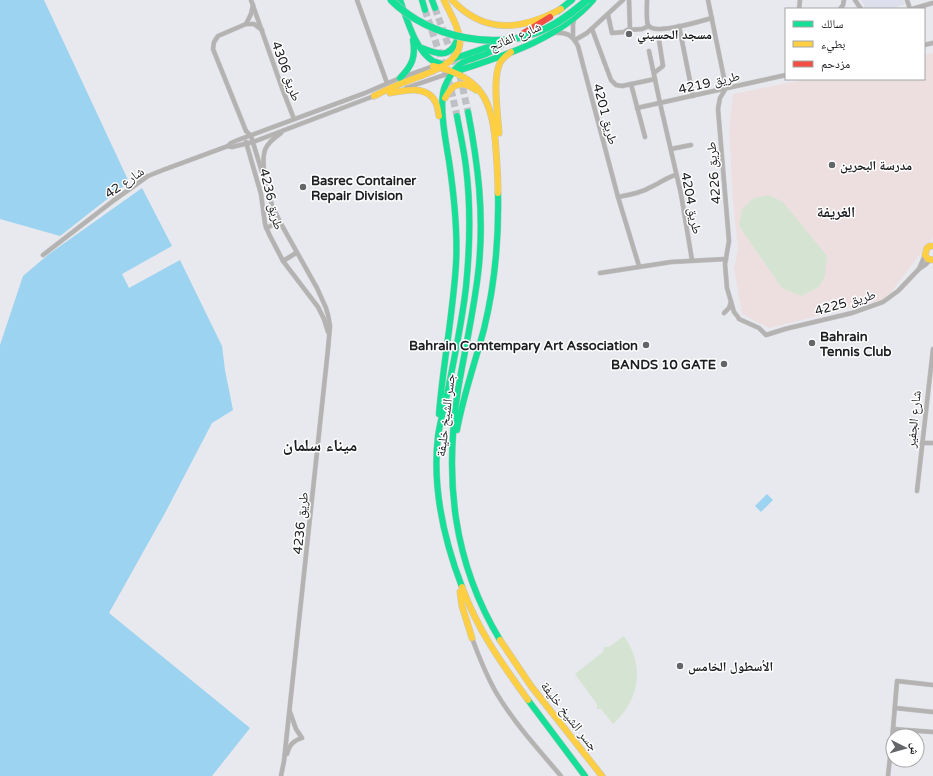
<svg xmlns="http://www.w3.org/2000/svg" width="933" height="776" viewBox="0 0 933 776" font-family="'Varela Round','Noto Naskh Arabic',sans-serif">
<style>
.built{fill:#dddfec}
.education{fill:#eddfe0}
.green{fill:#d5e4d2}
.water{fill:#9cd3f0}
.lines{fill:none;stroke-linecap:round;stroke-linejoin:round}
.highway-tunnel{stroke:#bfc0c5;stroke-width:7;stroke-dasharray:7 3.5;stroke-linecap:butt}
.street-casing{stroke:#c4c5c8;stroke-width:5}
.fast-casing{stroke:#c4c5c8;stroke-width:7}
.slow-casing{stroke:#c4c5c8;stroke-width:7}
.jam-casing{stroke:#c4c5c8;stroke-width:7}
.street{stroke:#b4b3b2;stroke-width:4}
.fast{stroke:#16e098;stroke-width:6}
.slow{stroke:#ffcf43;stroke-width:6}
.jam{stroke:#f24e42;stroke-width:6}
.fast-bridge-casing{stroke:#c4c5c8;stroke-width:8;stroke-linecap:butt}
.fast-bridge{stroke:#16e098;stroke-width:7}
.poi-dot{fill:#646569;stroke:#fff;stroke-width:1.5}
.labels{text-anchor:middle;stroke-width:3;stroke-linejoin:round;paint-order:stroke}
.poi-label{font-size:13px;font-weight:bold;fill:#1d1e22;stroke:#fff;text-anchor:start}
.street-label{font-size:13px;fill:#1d1e22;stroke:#fff}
.quarter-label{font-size:15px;font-weight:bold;fill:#1d1e22;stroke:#fff}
.district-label{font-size:17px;font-weight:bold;fill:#1d1e22;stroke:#fff}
</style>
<rect width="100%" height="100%" fill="#e8e9ee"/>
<polygon class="built" points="861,0 903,0 905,4 891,9 866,9"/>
<polygon class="education" points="933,53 933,237 886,299 769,328 742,314 734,269 738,249 733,202 729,128 733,94 807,79 924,79 924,55"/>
<g class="green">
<polygon points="769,195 783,202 827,256 825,276 819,287 801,296 782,288 739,226 742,209 754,198"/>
<path d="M624,636C645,666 640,700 613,724L601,709H597V704L575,674L603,652L604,647H609Z"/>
</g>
<g class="water">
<polygon points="0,0 44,0 129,182 60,236 0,219"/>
<polygon points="142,188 172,246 122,274 129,288 180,260 222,346 225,370 233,410 212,423 165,513 109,613 250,728 212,776 0,776 0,345 23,276 49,254"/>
<polygon points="767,494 773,500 761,512 755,506"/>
</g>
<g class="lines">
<g class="highway-tunnel">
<polyline points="435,8 461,80 468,112"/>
<polyline points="425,10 450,85 457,116"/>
</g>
<g class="street-casing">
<g id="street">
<polyline points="251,0 282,88 294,119"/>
<polyline points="357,0 387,83"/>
<polyline points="629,0 630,30"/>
<path d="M647,0C647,6 646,20 648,25C654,36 701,21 712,18"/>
<polyline points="708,0 726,88"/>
<polyline points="855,0 861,9"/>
<polyline points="907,0 910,9"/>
<polyline points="799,9 800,0"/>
<polyline points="840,9 843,5 844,0"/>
<polyline points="912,9 933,3"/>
<polyline points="608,15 612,33 624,32 627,30 642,29 649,26"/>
<polyline points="246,24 251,14 253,5"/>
<polyline points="679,26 693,96"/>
<polyline points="592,29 611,80 616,85 622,86 655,79"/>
<polyline points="262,30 254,24 246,24 218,36 214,42 213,49 246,131 251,136 272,205 280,222 317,288 326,308 328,315 330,326 328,349 284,761 281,776"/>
<path d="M553,33C566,32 572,34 578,46L618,197L639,266"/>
<polyline points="573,37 573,24 574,19"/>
<polyline points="575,40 587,33 623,0"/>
<polyline points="924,45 933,43"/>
<polyline points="649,51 660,103 681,194 692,260"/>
<polyline points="654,73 663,66 659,40"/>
<polyline points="631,84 645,137"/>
<polyline points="406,88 453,72"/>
<polyline points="726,88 720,98 718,109 729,241 725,264 727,288 734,312 738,317 739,319 759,328 766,335 785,329 852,313 883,302 898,291 919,269 925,255"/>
<polyline points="637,108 786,75"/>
<polyline points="246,142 261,194 265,224 269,234 283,261 318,307 324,319 328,332"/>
<polyline points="228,146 232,147 253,142 374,96"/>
<polyline points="671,149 691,145"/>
<path d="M264,171C262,151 264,145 281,133"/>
<path d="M618,197C630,195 641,193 651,187C660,183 667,177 676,175"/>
<polyline points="266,228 280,222"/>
<polyline points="43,255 113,201 148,176 163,170 228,146 231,143 238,140 365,93 400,78 434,66"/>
<polyline points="283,261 296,253"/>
<polyline points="919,269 925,265 930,260"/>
<polyline points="600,273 671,262 726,259"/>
<polyline points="724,313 729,308 731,302"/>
<polyline points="922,443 933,443"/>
<polyline points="917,491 933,349"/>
<path d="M472,638C479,657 487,677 497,694C515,724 539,750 561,776"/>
<polyline points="895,708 933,712"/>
<polyline points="893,729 933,732"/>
<path d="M287,754C289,745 293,741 302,738L296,729L290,712"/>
<polyline points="888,776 893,729 897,681 933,685"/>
</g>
</g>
<g class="fast-casing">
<g id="fast">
<path d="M400,0C407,19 415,50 433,61C436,62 439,63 442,64"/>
<polyline points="422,0 425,10"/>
<polyline points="432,0 435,8"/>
<polyline points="558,11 572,0"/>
<path d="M422,48C437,54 450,59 457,40"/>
<polyline points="453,59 505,41"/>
<path d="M454,72C503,56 558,40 593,0"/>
<path d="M400,78C412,66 416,57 413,40"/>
<path d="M468,112C478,164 484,212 479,265C475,307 465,348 458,390C444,479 453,562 500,640"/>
<path d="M457,116C460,133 464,150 466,167C471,207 470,247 466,287C462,323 454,359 447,395C444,408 440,422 438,436C432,487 444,540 462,587"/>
<path d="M439,414C443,364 453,314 456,264C458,229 454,195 449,161C446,143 438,102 445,86C449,77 456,65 466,61C469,59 474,59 477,57C488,54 498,49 506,41"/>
<path d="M457,430C463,396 475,363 484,329C495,284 499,239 498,193"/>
<polyline points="528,700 585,776"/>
</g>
</g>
<g class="slow-casing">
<g id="slow">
<path d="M452,0C485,35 522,30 561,9"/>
<path d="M433,66C483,77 493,102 496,150C497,164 498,179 498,193"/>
<path d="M390,93C406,90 428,85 436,103C438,107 438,112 439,116"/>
<path d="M374,96C384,91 394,86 405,82C424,74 461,66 460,40C459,26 449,12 444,0"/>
<path d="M445,98C453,82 462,81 476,90"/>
<path d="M499,133C498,115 492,79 500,63C502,59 507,55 511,52"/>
<polyline points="933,246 930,246 927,248 925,255 928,259 933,260"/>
<path d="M462,587C477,629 502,664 528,700"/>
<polyline points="460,592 462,606 472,638"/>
<polyline points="500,640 531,686 602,776"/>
</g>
</g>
<g class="jam-casing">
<polyline id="jam" points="522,34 550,17"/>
</g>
<use href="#street" class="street"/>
<use href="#fast" class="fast"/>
<use href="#slow" class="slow"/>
<use href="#jam" class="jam"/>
<g class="fast-bridge-casing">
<path id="fast-bridge" d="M391,0C429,38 498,53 547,28C562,21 574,11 587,0"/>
</g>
<use href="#fast-bridge" class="fast-bridge"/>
</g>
<g class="poi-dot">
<circle cx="629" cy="34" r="4"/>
<circle cx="832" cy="165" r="4"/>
<circle cx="303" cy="187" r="4"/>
<circle cx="812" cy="343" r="4"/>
<circle cx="646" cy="345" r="4"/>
<circle cx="724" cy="364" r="4"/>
<circle cx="680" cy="666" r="4"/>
</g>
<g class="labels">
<g class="poi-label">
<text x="637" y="39">مسجد الحسيني</text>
<text x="840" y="170">مدرسة البحرين</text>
<text x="311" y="185">Basrec Container<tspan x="311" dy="15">Repair Division</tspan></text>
<text x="820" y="341">Bahrain<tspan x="820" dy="15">Tennis Club</tspan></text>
<text x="638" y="350" text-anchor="end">Bahrain Comtempary Art Association</text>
<text x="716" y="369" text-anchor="end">BANDS 10 GATE</text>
<text x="688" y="671">الأسطول الخامس</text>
</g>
<g class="street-label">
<text transform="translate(515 36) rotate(-23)" y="5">شارع الفاتح</text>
<text transform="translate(287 71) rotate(70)" y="5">طريق 4306</text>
<text transform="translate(709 82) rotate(-13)" y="5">طريق 4219</text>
<text transform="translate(606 114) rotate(75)" y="5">طريق 4201</text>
<text transform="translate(713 173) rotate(-95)" y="5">طريق 4226</text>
<text transform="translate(124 182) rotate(-35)" y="5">شارع 42</text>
<text transform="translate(272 199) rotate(76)" y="5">طريق 4236</text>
<text transform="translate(692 203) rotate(79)" y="5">طريق 4204</text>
<text transform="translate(845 302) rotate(-16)" y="5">طريق 4225</text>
<text transform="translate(445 415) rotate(-83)" y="5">جسر الشيخ خليفة</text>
<text transform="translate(913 419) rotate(-84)" y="5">شارع الجفير</text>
<text transform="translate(300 523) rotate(-84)" y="5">طريق 4236</text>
<text transform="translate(570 716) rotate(52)" y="5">جسر الشيخ خليفة</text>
</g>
<g class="quarter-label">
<text x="836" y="217">الغريفة</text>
</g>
<g class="district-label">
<text x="320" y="451">ميناء سلمان</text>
</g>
</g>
<rect x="785" y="8" width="140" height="72" fill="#ffffff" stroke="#a5a5a7"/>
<rect x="793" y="21" width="20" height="6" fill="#16e098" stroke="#a5a5a7"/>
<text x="821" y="28" font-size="12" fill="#1d1e22">سالك</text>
<rect x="793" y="41" width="20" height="6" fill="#ffcf43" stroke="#a5a5a7"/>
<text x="821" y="48" font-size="12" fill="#1d1e22">بطيء</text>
<rect x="793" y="61" width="20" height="6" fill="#f24e42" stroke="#a5a5a7"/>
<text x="821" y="68" font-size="12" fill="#1d1e22">مزدحم</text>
<g transform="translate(905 748) rotate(96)"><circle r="19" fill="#ffffff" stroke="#a5a5a7"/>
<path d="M0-3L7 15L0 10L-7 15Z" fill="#646569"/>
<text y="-6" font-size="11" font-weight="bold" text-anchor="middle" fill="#1d1e22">ش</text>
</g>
</svg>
